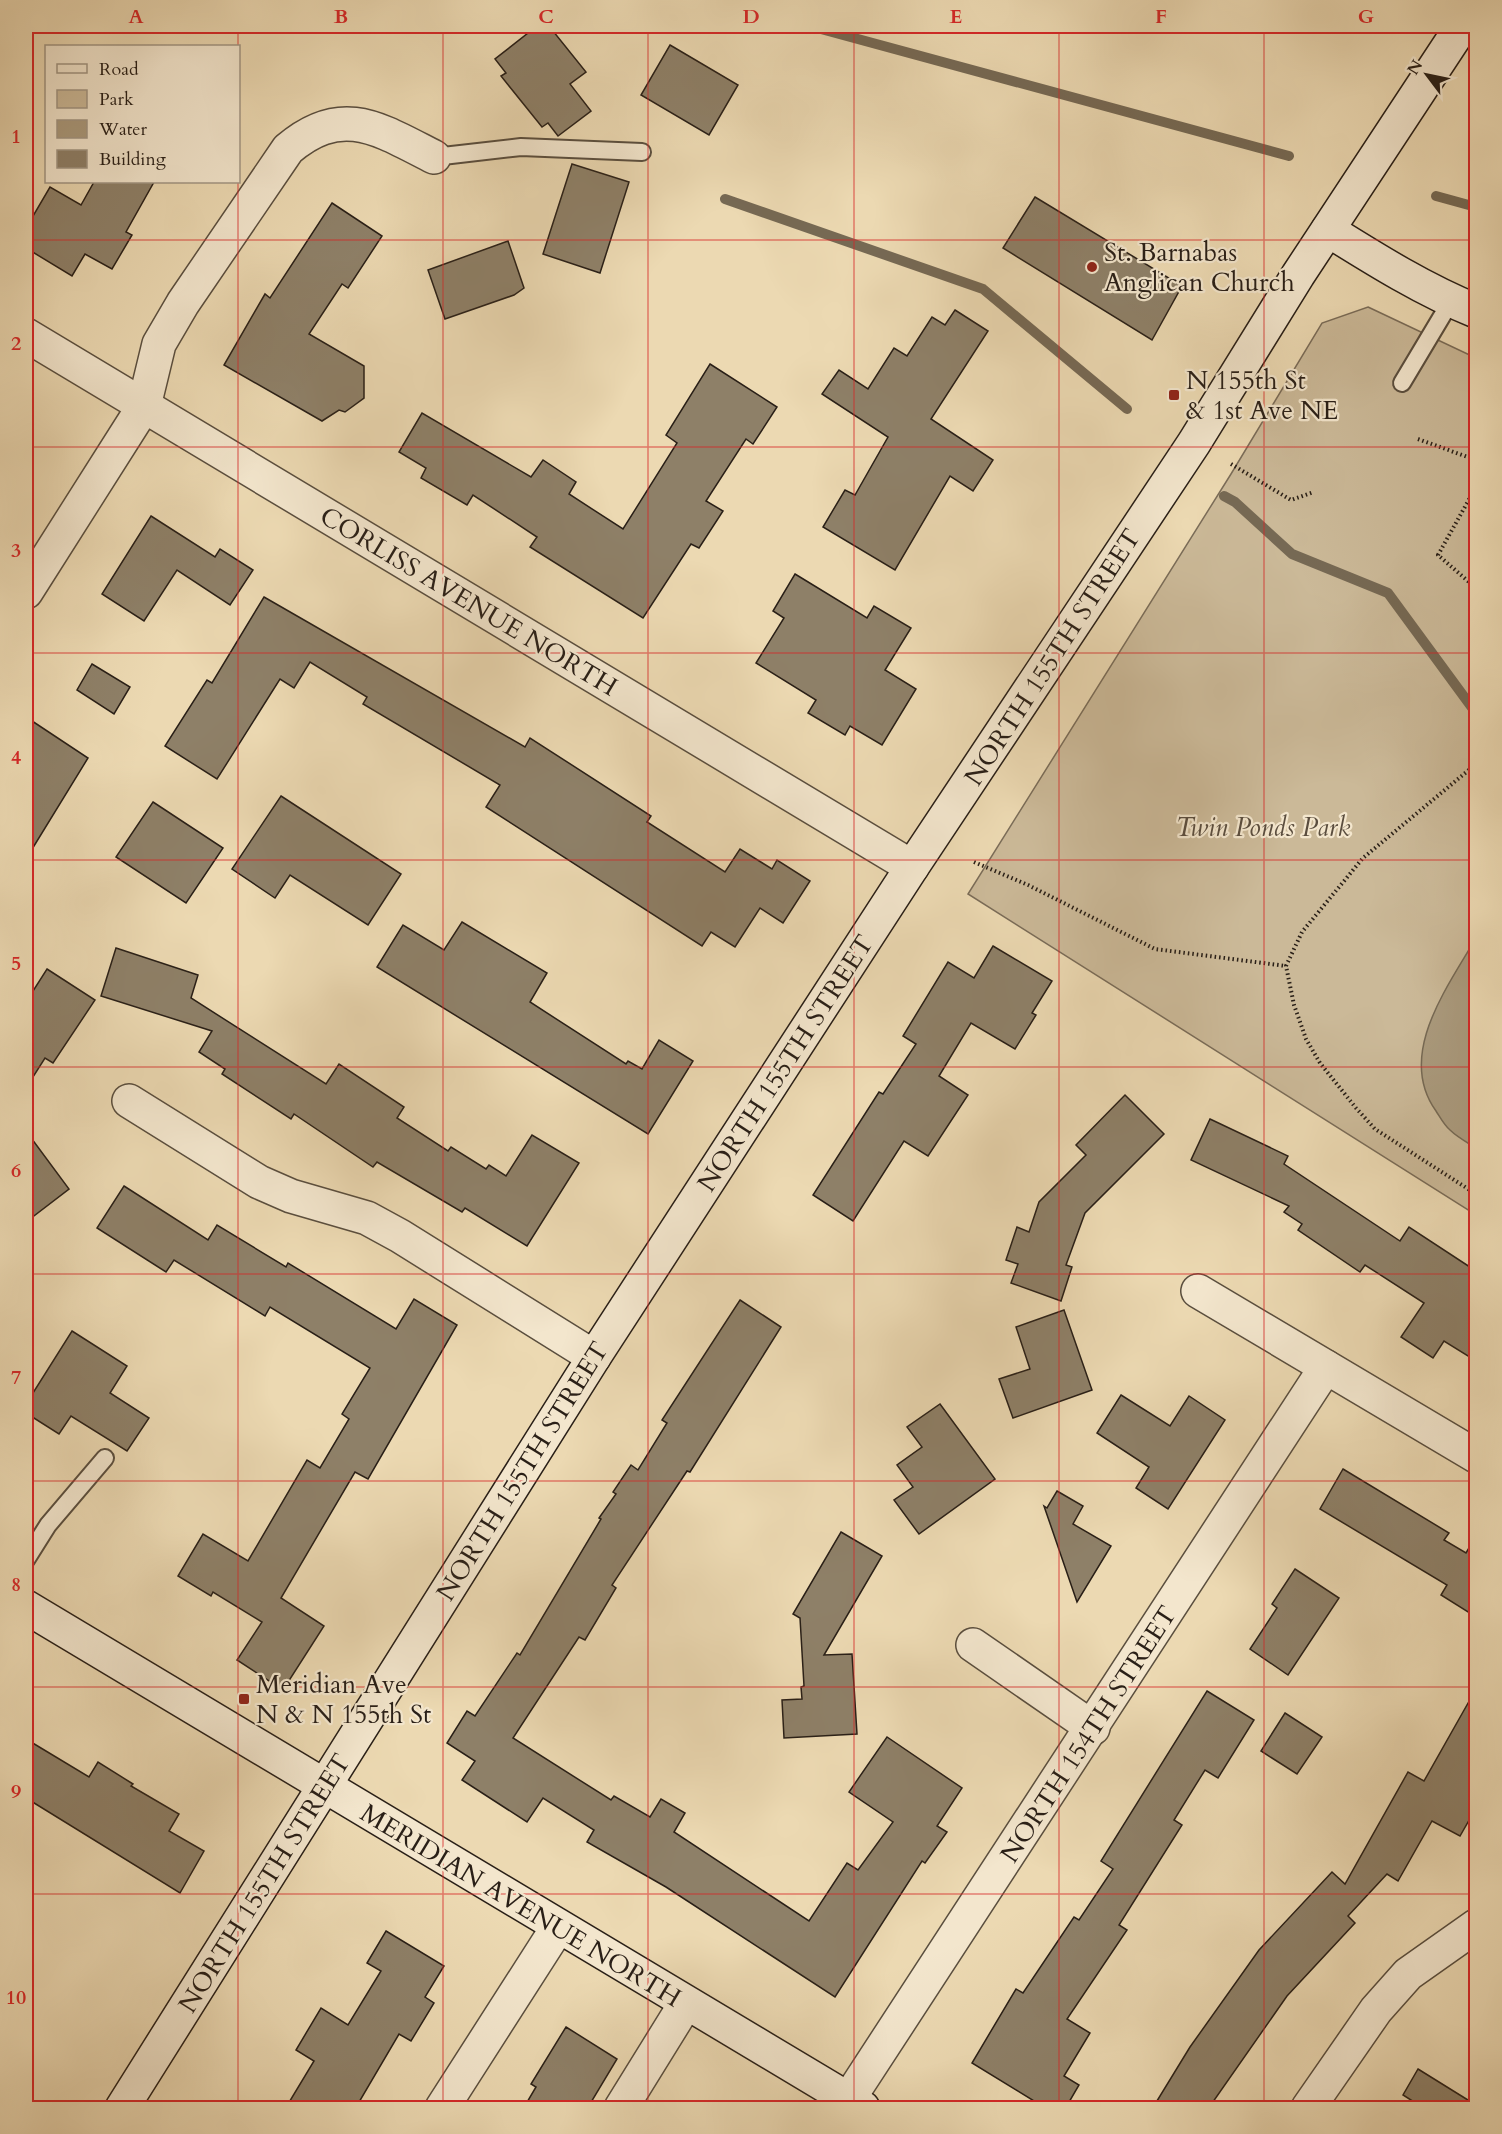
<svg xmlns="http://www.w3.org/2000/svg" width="1502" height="2134" viewBox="0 0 1502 2134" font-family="Cardo,serif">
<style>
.green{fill:#cbb998;stroke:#7a6c58;stroke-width:1.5}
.water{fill:#aa9a7d;stroke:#766954;stroke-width:1.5}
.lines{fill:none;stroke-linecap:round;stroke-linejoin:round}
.stream{stroke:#766954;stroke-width:10}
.building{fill:#8e8068;stroke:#291f17;stroke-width:1.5}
.lane-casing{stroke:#5a4e3e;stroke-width:20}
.street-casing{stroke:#5a4e3e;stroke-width:36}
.secondary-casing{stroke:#291f17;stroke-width:36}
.path{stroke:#291f17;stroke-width:4;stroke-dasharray:1.5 3;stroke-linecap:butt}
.lane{stroke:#f3e6cd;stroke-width:16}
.street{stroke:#f3e6cd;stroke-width:33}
.secondary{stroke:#f3e6cd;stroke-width:33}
.grid{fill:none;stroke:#d62828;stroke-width:1.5;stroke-opacity:0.55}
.poi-dot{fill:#8f2418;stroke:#f3e6cd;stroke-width:2}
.labels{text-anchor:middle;stroke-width:4.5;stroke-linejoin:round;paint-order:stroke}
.poi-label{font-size:26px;fill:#291f17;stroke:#f3e6cd;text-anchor:start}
.street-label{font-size:26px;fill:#291f17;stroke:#f3e6cd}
.park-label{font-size:26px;font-style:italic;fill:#5a4d3e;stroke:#f3e6cd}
.neatline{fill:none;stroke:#d62828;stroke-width:2}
.grid-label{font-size:20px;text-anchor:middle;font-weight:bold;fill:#d62828}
</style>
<rect width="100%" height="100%" fill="#ecd9b2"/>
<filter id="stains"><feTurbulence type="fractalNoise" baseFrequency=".00333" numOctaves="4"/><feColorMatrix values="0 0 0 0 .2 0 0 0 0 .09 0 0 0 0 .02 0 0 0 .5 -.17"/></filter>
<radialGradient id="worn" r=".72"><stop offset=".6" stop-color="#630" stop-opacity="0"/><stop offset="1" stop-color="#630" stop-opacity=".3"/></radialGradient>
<polygon class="green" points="1368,307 1476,358 1476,1215 968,894 1231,474 1322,323"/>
<path class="water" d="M1476,938V1148C1468,1143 1457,1137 1450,1130C1444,1125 1440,1117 1436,1111C1396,1055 1447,988 1476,938Z"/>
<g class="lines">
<g class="stream">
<polyline points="810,26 1289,156"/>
<polyline points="1436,196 1476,207"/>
<polyline points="725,199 983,289 1127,409"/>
<polyline points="1224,496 1235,502 1292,554 1388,593 1476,713"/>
</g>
</g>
<g class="building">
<polygon points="537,26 549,26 586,72 570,84 591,111 558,136 548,123 542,127 501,76 506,73 495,59"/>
<polygon points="670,45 738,85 709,135 641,95"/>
<polygon points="572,164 629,182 600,273 543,254"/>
<polygon points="94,182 154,182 126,232 132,235 112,269 85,254 72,276 26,248 26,228 50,187 81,205"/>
<polygon points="1035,197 1182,286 1152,340 1003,248"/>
<polygon points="332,203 382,236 348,288 342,284 309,334 364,366 364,398 345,412 339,410 322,421 224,365 265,294 270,298"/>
<polygon points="508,241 524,288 514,295 445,319 428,270"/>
<polygon points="955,310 988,331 931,419 993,460 973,491 950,476 895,570 823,527 845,490 855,495 888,437 822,394 839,370 868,389 894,348 907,356 932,317 945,325"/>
<polygon points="710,364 777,407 753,444 746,439 706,501 723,511 699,548 691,544 643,618 530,547 537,537 473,495 467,505 421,478 426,468 399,452 422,413 531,477 543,460 576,482 569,494 623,529 677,443 666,435"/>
<polygon points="151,516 215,557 220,549 253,570 230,605 177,570 144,621 102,594"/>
<polygon points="795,574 867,618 874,606 911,628 885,670 916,689 882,745 850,726 845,735 808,713 816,700 756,663 784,618 773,611"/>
<polygon points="264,597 525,747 530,738 651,816 647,822 725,872 740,849 772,869 777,860 810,881 783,923 760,908 735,947 711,932 702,946 486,807 500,785 363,704 367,697 310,662 294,688 280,679 217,779 165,746 207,680 212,683"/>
<polygon points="92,664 130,687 114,714 77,690"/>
<polygon points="26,717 88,758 26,859"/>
<polygon points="281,796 401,874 368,925 290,875 275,898 232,869"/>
<polygon points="153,802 223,848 186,903 116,857"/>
<polygon points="462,922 547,973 530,1002 626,1064 628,1061 642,1069 659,1040 693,1061 648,1134 377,967 403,925 444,950"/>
<polygon points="993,946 1052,981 1032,1013 1036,1015 1015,1049 971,1023 939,1076 968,1095 928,1156 904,1141 853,1221 813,1195 879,1092 883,1094 916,1044 903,1036 948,962 974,978"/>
<polygon points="116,948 198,975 191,998 326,1084 339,1064 404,1107 397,1118 448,1151 451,1147 486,1169 489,1165 506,1176 532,1135 579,1163 527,1246 465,1208 462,1212 377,1162 373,1167 294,1114 291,1119 222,1074 225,1069 199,1052 212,1031 101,996"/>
<polygon points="47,969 95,1000 53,1063 45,1058 26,1088 26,1002"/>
<polygon points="1125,1095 1164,1134 1085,1213 1066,1265 1072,1267 1061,1301 1011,1283 1018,1264 1006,1260 1017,1227 1029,1232 1039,1202 1086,1155 1076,1145"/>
<polygon points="1210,1119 1288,1156 1284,1164 1400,1241 1409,1227 1476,1271 1476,1361 1444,1341 1433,1358 1401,1337 1424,1303 1365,1265 1360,1272 1298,1230 1302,1224 1284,1212 1289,1206 1191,1160"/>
<polygon points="26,1131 69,1189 26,1222"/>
<polygon points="124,1186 208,1240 217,1225 286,1267 288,1263 396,1329 414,1299 457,1325 368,1479 355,1472 281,1598 324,1626 283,1690 237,1660 262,1622 213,1592 211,1596 178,1576 203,1534 248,1561 307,1460 320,1468 349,1419 342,1414 370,1368 270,1307 265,1316 174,1260 166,1272 97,1228"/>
<polygon points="740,1300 781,1327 690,1472 687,1471 612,1585 616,1588 585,1640 579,1637 513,1738 611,1800 614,1796 650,1817 661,1799 685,1813 674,1832 809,1921 847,1863 858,1870 893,1822 849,1792 887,1737 962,1788 937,1826 947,1832 925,1863 922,1861 835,1997 666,1887 587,1842 594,1830 543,1798 527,1822 462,1780 475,1761 447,1743 467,1711 475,1716 517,1653 520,1655 601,1519 599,1518 616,1494 613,1492 631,1465 638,1470 667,1423 662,1420"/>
<polygon points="1064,1310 1092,1390 1013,1418 999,1379 1030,1369 1016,1327"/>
<polygon points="72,1331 127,1366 110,1393 149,1418 127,1451 71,1416 59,1434 26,1413 26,1404"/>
<polygon points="1121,1395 1170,1426 1189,1396 1225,1420 1168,1509 1136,1488 1149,1467 1097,1433"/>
<polygon points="940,1404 995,1479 919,1534 894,1500 913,1487 897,1465 922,1447 907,1427"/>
<polygon points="1343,1469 1449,1533 1444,1540 1466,1553 1476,1536 1476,1617 1441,1595 1447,1585 1320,1509"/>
<polygon points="1057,1491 1083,1506 1073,1524 1111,1546 1077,1602 1044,1506 1047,1508"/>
<polygon points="841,1532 882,1556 824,1655 852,1654 857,1734 784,1738 782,1700 802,1699 801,1687 804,1686 800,1618 793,1614"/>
<polygon points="1295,1569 1339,1598 1288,1675 1250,1649 1277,1608 1272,1604"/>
<polygon points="1476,1689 1476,1808 1460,1836 1432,1821 1398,1881 1387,1874 1348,1916 1355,1923 1287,1996 1208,2109 1152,2109 1190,2047 1259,1950 1332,1872 1345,1884 1408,1772 1424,1781"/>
<polygon points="1207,1691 1254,1720 1218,1778 1205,1770 1174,1820 1182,1825 1119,1925 1127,1930 1067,2019 1090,2033 1064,2076 1079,2085 1065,2109 1047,2109 972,2063 1016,1989 1023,1993 1074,1917 1079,1920 1113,1869 1101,1861"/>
<polygon points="1285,1713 1322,1737 1297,1774 1261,1751"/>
<polygon points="26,1739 89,1777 98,1762 133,1784 131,1786 179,1814 169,1831 204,1851 180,1893 26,1798"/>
<polygon points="386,1931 444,1966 425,1997 434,2003 411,2041 399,2034 355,2109 285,2109 314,2061 296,2050 321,2008 348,2025 381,1971 367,1963"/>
<polygon points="566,2027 617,2059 587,2109 523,2109 536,2087 531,2084"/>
<polygon points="1418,2069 1476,2105 1476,2109 1425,2109 1403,2095"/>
</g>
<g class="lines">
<g class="lane-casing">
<g id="lane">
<polyline points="434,157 521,147 642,152"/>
<polyline points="1402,383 1451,301"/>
<polyline points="26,1560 48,1525 105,1458"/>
</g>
</g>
<g class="street-casing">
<g id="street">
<polyline points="26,335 912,867"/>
<path d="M26,592L144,406L159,344L183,303L288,149C342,103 379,129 434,157"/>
<polyline points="129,1101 259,1182 291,1196 367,1218 400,1236 594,1357"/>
<polyline points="1198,1291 1476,1456"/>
<polyline points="973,1645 1093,1728"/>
<polyline points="848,2100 1326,1367"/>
<polyline points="442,2108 558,1927"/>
<polyline points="621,2108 686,2003"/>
<polyline points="1308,2108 1376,2010 1408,1974 1476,1926"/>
</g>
</g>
<g class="secondary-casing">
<g id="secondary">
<path d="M1328,230C1376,260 1424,290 1476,311"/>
<polyline points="26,1607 863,2108"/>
<polyline points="122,2108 594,1357 912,867 1194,443 1298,275 1462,26"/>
</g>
</g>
<g class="path">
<polyline points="1418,439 1476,460"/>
<polyline points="1231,464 1291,500 1314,492"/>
<polyline points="1476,487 1438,555 1476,588"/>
<polyline points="1476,764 1363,858 1302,932 1286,966 1294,1005 1306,1039 1320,1063 1356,1108 1375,1129 1476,1194"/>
<polyline points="974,862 1028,885 1155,949 1286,966"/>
</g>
<use href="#lane" class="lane"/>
<use href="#street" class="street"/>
<use href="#secondary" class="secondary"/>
</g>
<path class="grid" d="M238,26V46M443,26V2108M648,26V2108M854,26V2108M1059,26V2108M1264,26V2108M238,182V2108M26,240H1476M26,447H1476M26,653H1476M26,860H1476M26,1067H1476M26,1274H1476M26,1481H1476M26,1687H1476M26,1894H1476"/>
<g class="poi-dot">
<circle cx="1092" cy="267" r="6"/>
<rect x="1168" y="389" width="12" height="12" rx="3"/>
<rect x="238" y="1693" width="12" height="12" rx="3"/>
</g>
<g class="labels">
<g class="poi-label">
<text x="1104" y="261">St. Barnabas<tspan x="1104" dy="30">Anglican Church</tspan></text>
<text x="1186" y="389">N 155th St<tspan x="1186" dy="30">&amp; 1st Ave NE</tspan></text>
<text x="256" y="1693">Meridian Ave<tspan x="256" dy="30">N &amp; N 155th St</tspan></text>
</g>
<g class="street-label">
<text transform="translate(469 601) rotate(31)" y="9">CORLISS AVENUE NORTH</text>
<text transform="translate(1052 657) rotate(-57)" y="9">NORTH 155TH STREET</text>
<text transform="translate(785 1063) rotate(-57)" y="9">NORTH 155TH STREET</text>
<text transform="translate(522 1471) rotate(-58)" y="9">NORTH 155TH STREET</text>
<text transform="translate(1088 1734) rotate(-57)" y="9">NORTH 154TH STREET</text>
<text transform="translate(264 1883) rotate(-58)" y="9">NORTH 155TH STREET</text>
<text transform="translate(521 1905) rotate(31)" y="9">MERIDIAN AVENUE NORTH</text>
</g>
<g class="park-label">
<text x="1263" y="836">Twin Ponds Park</text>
</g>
</g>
<rect width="1502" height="2134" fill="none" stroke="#ecd9b2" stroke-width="66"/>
<rect x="45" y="45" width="195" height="138" fill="#f3e6cd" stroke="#a29684" stroke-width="1.5"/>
<rect x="57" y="64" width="30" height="9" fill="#f3e6cd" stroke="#a29684" stroke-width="1.5"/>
<text x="99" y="75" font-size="18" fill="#291f17">Road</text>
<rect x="57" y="90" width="30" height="18" fill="#cbb998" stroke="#a29684" stroke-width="1.5"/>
<text x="99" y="105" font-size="18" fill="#291f17">Park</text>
<rect x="57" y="120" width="30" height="18" fill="#aa9a7d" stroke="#a29684" stroke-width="1.5"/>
<text x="99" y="135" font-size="18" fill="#291f17">Water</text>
<rect x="57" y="150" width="30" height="18" fill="#8e8068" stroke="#a29684" stroke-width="1.5"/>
<text x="99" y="165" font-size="18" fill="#291f17">Building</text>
<g transform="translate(1427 75) rotate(302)" stroke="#f3e6cd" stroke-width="4.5" paint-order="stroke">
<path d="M0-4.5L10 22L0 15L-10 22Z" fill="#291f17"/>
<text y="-9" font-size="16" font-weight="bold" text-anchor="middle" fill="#291f17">N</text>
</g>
<rect x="33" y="33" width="1436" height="2068" class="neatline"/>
<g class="grid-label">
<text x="136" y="23">A</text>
<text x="341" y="23">B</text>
<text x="546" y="23">C</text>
<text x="751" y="23">D</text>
<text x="956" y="23">E</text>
<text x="1161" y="23">F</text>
<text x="1366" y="23">G</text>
<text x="16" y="143">1</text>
<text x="16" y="350">2</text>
<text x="16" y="557">3</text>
<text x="16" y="764">4</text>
<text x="16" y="970">5</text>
<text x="16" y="1177">6</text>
<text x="16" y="1384">7</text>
<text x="16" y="1591">8</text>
<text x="16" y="1798">9</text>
<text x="16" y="2004">10</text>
</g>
<rect width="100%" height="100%" filter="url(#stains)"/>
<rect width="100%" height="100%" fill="url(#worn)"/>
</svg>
